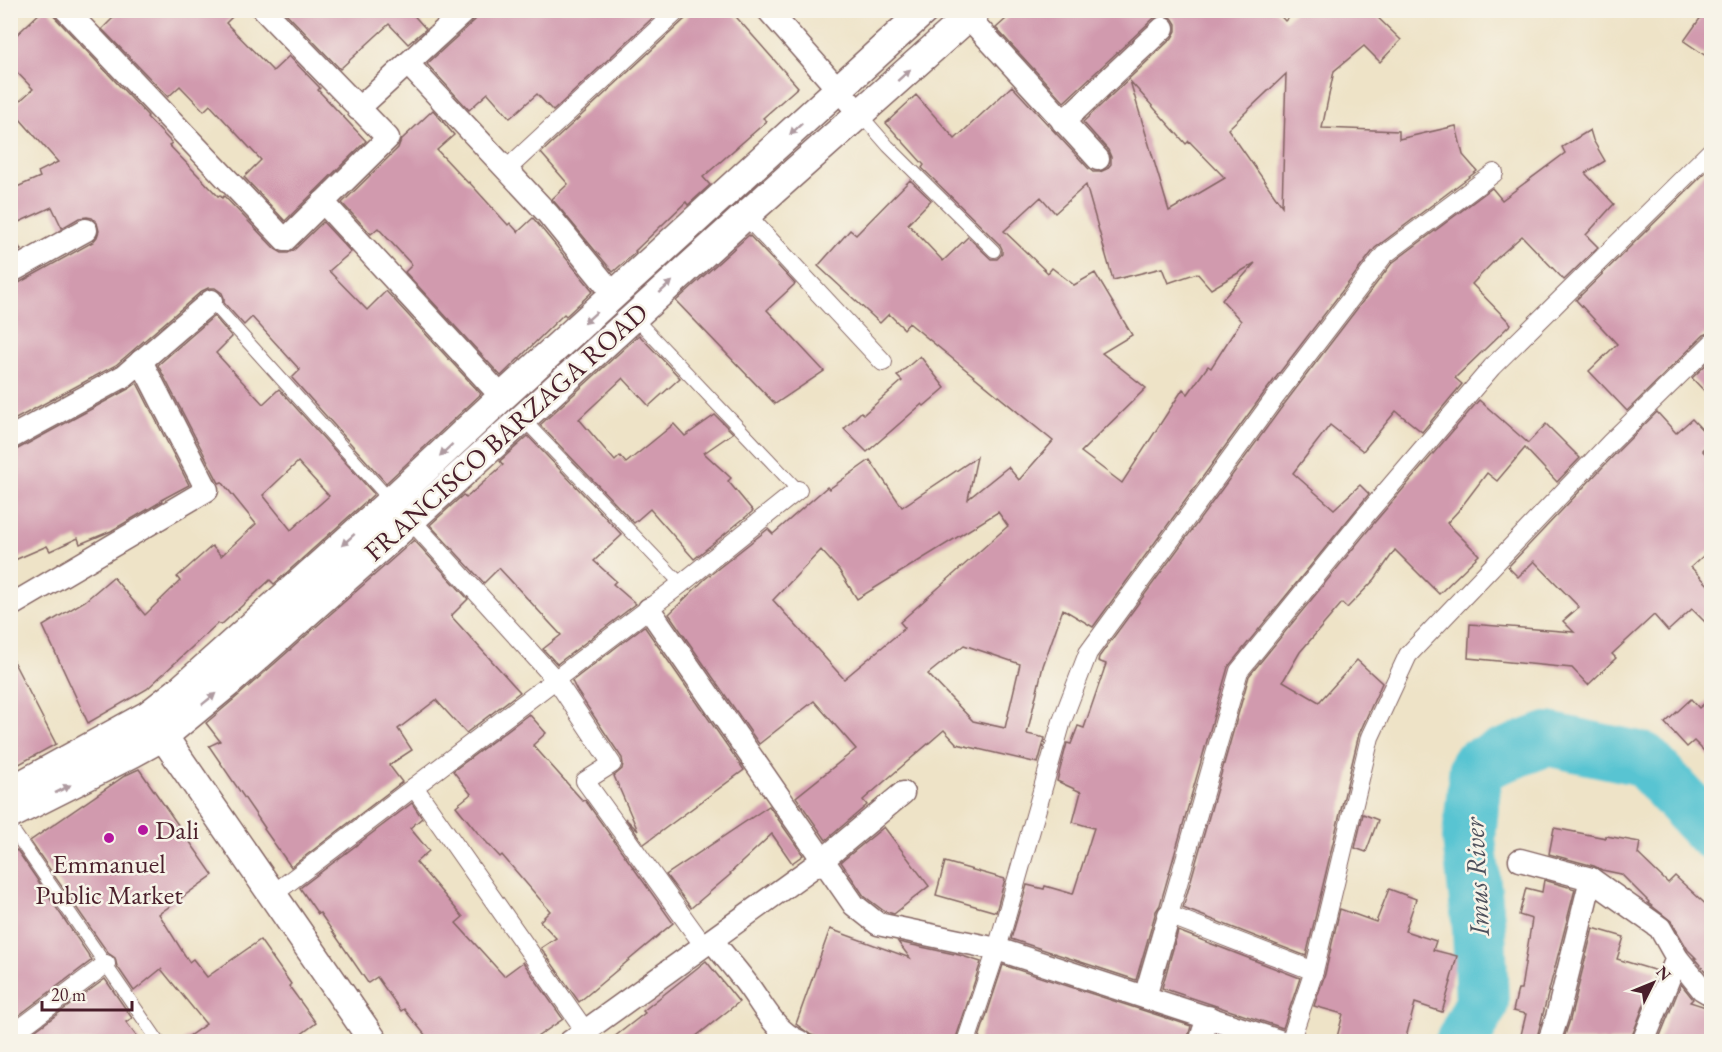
<svg xmlns="http://www.w3.org/2000/svg" width="1722" height="1052" viewBox="0 0 1722 1052" font-family="'EB Garamond',serif">
<style>
.lines{fill:none;stroke-linecap:round;stroke-linejoin:round}
.river{stroke:#58c4d2;stroke-width:54}
.building{fill:#d19aae;fill-rule:evenodd}
.service-casing{stroke:#836462;stroke-width:14}
.pedestrian-casing{stroke:#836462;stroke-width:20}
.minor-casing{stroke:#836462;stroke-width:25}
.tertiary-casing{stroke:#836462;stroke-width:31}
.service{stroke:#fff;stroke-width:12}
.pedestrian{stroke:#fff;stroke-width:18}
.minor{stroke:#fff;stroke-width:22}
.tertiary{stroke:#fff;stroke-width:28}
.oneway{fill:#ae9aa0}
.poi-dot{fill:#b5179e;stroke:#f7f3e8;stroke-width:2}
.labels{text-anchor:middle;stroke-width:5;stroke-linejoin:round;paint-order:stroke}
.street-label{font-size:27px;fill:#4a1f2b;stroke:#f7f3e8}
.poi-label{font-size:27px;fill:#4a1f2b;stroke:#f7f3e8;text-anchor:start}
.water-label{font-size:28px;font-style:italic;fill:#4e515d;stroke:#f7f3e8}
</style>
<rect width="100%" height="100%" fill="#f7f3e8"/>
<filter id="ink" filterUnits="userSpaceOnUse"><feTurbulence type="fractalNoise" baseFrequency=".0167" numOctaves="2"/><feDisplacementMap in="SourceGraphic" scale="12" xChannelSelector="R" yChannelSelector="G"/><feConvolveMatrix kernelMatrix="1 2 1 2 8 2 1 2 1" color-interpolation-filters="sRGB"/></filter>
<filter id="wash" filterUnits="userSpaceOnUse"><feTurbulence type="fractalNoise" baseFrequency=".008" numOctaves="4" result="noise"/><feDisplacementMap in="SourceGraphic" scale="24" xChannelSelector="R" yChannelSelector="G"/><feGaussianBlur stdDeviation="1.35" result="paint"/><feColorMatrix in="noise" values="0 0 0 0 0 0 0 0 0 0 0 0 0 0 0 0 0 1.4 0 .05"/><feComposite in="paint" operator="in"/></filter>
<g filter="url(#wash)">
<rect width="100%" height="100%" fill="#eee3c7"/>
<g class="lines">
<polyline class="river" points="1462,1042 1482,1003 1479,929 1469,838 1476,766 1547,739 1643,759 1712,833"/>
</g>
<g id="blocks">
<g class="building">
<polygon points="43,10 48,10 148,116 147,117 172,143 169,145 218,196 220,195 222,198 224,196 275,249 282,253 288,253 294,250 323,222 351,252 329,271 367,310 386,291 481,394 386,483 292,378 300,370 252,317 244,325 224,303 224,298 222,293 215,288 208,288 202,291 116,365 10,422 10,285 17,284 93,242 97,237 99,231 97,223 92,218 87,217 79,218 62,228 52,207 10,226 10,190 40,177 38,172 58,162 11,109 33,89 10,65 10,41"/>
<polygon points="121,10 239,10 226,23 273,71 289,56 320,88 318,90 366,141 285,221 244,177 261,160 210,105 204,111 180,86 168,97 102,29"/>
<polygon points="283,10 409,10 426,29 408,44 389,24 340,69"/>
<polygon points="479,10 661,10 553,111 537,94 510,118 488,93 469,110 427,64 475,20"/>
<polygon points="689,10 730,10 798,87 763,118 767,121 703,177 710,185 688,205 686,202 635,251 636,252 613,272 552,199 568,184 541,153 686,18"/>
<path d="M1016,10H1275L1285,21L1296,10H1370L1401,40L1380,62L1364,46L1334,71L1322,128L1399,131V139L1456,126L1463,155L1477,171L1375,248L1264,393L1093,627L1063,609L1043,666L1027,734L1045,738L1038,763L957,744L944,730L863,800L867,805L826,840L796,797L856,749L814,701L759,744L669,614L705,579L768,529L773,534L827,487L829,489L870,460L902,507L977,457L968,499L1008,467L1019,480L1053,441L909,323L904,329L889,314L880,323L818,266L850,230L856,235L910,180L931,200L908,224L943,261L968,237L991,259H997L1002,254V249L1000,245L922,168L924,165L886,123L916,95L955,139L1012,86L1088,168L1093,172H1100L1107,169L1111,164V157L1108,150L1083,122L1172,38L1176,31V24L1173,19L1166,15H1159L1154,18L1064,102L996,28ZM1286,74L1282,206L1228,129ZM1130,81L1186,144L1189,141L1225,178L1169,211ZM1086,185L1113,280L1162,268L1168,283L1197,273L1211,289L1255,263L1222,300L1241,321L1211,368L1208,366L1188,394L1183,389L1122,483L1081,452L1146,388L1102,353L1132,335L1095,273L1074,285L1052,268L1048,273L1004,231L1041,197L1055,213ZM998,512L1008,526L900,622L905,628L844,679L773,600L821,550L839,570L857,599ZM964,645L1020,664L1005,728L973,721L928,674Z"/>
<polygon points="1706,10 1712,10 1712,60 1684,41"/>
<polygon points="433,110 454,135 437,150 468,183 469,182 508,225 510,223 518,232 533,218 593,291 566,316 564,314 501,376 405,272 412,265 378,228 371,234 342,203 398,148 401,140"/>
<polygon points="1590,130 1593,140 1605,161 1585,173 1614,204 1586,235 1598,247 1564,280 1522,236 1497,258 1472,284 1511,324 1455,378 1462,384 1422,432 1396,411 1363,451 1330,425 1293,473 1334,509 1360,485 1369,494 1228,667 1160,905 1156,911 1136,980 1011,939 1027,885 1044,889 1045,886 1073,894 1094,828 1073,822 1081,792 1057,781 1067,743 1071,744 1078,726 1084,728 1106,664 1098,661 1099,657 1282,407 1392,263 1492,188 1502,200 1565,153 1562,147"/>
<polygon points="1712,166 1712,332 1704,335 1627,411 1589,371 1617,344 1576,300"/>
<polygon points="10,230 21,250 10,256"/>
<polygon points="749,235 795,284 767,310 824,371 775,404 676,301"/>
<path d="M214,316L232,337L216,353L263,404L279,389L374,494L274,584L270,580L221,625L218,623L147,689L88,723L43,626L85,601L113,577L145,615L180,581L177,577L212,546L221,556L256,524L222,482L219,483L158,365ZM298,462L329,496L291,530L263,495Z"/>
<polygon points="639,335 680,378 649,406 623,378 579,419 615,461 620,456 626,463 674,424 685,436 715,415 733,433 704,453 731,478 728,481 753,511 694,559 650,509 634,523 540,425"/>
<polygon points="920,356 945,388 924,406 922,404 867,452 844,429 861,412 864,414 902,381 897,376"/>
<polygon points="1712,359 1712,399 1692,378"/>
<polygon points="137,383 189,485 161,500 162,501 111,531 80,544 78,538 50,551 47,546 10,562 10,451 16,450 130,388"/>
<polygon points="1479,400 1528,443 1546,424 1580,458 1557,482 1525,448 1497,481 1487,473 1459,510 1447,523 1479,555 1439,594 1395,550 1375,579 1347,608 1342,603 1300,652 1283,681 1319,702 1357,660 1382,683 1359,734 1306,956 1183,908 1249,676 1374,523"/>
<polygon points="1657,412 1676,433 1692,419 1712,440 1702,450 1712,461 1712,548 1691,567 1712,589 1712,629 1692,609 1668,631 1654,615 1612,654 1616,658 1588,685 1572,668 1468,658 1470,624 1574,632 1563,621 1579,607 1534,561 1518,577 1508,567 1618,451"/>
<polygon points="528,436 622,535 594,561 616,581 613,584 636,604 557,664 543,649 561,635 499,568 484,583 430,525 463,495 466,498 503,465 500,461"/>
<polygon points="414,540 468,599 451,616 520,692 466,733 436,700 398,729 412,750 389,765 402,782 291,867 264,829 265,828 209,746 220,741 206,723 239,695"/>
<polygon points="644,626 744,770 644,844 625,818 638,831 614,776 622,769 623,764 622,758 577,691 572,681"/>
<polygon points="10,655 56,744 10,769"/>
<polygon points="1712,697 1712,759 1694,741 1687,747 1665,723 1691,699 1699,708"/>
<polygon points="529,714 546,733 533,745 583,801 585,800 673,923 579,1002 541,948 556,938 540,921 550,911 502,855 500,857 477,832 456,806 471,794 453,771"/>
<polygon points="139,769 213,875 159,914 189,962 193,959 207,977 260,940 291,984 289,986 316,1023 292,1041 182,1041 206,1024 161,969 134,991 117,966 115,958 108,953 30,841 126,775"/>
<polygon points="412,803 422,818 410,828 429,851 416,862 463,917 456,923 504,976 523,962 563,1019 531,1041 430,1041 404,1009 401,1011 377,977 368,983 320,913 318,914 300,888"/>
<polygon points="769,806 803,855 792,863 772,834 730,873 731,874 691,908 666,875"/>
<polygon points="1363,814 1378,820 1366,852 1355,848"/>
<polygon points="884,827 929,886 894,914 884,911 864,896 841,862"/>
<polygon points="1554,828 1606,838 1606,836 1640,842 1638,854 1668,883 1675,876 1712,910 1712,979 1694,958 1696,958 1688,950 1671,921 1648,903 1649,902 1621,874 1602,870 1594,866 1549,854"/>
<polygon points="17,850 92,960 10,1022 10,854"/>
<polygon points="945,862 1005,879 996,912 936,895"/>
<polygon points="1544,880 1575,889 1536,1041 1521,1041 1522,1035 1521,1035 1526,1014 1513,1011 1518,989 1521,989 1532,919 1519,915 1526,888 1542,892"/>
<polygon points="1389,889 1416,899 1405,931 1436,941 1433,950 1457,956 1450,982 1451,982 1442,1012 1415,1003 1405,1041 1336,1041 1343,1014 1314,1006 1325,974 1340,909 1376,922"/>
<polygon points="1593,928 1624,937 1617,959 1657,971 1630,1041 1563,1041 1570,1020"/>
<polygon points="830,929 910,958 898,942 959,955 981,962 955,1041 830,1041 811,1035 796,1024"/>
<polygon points="1178,931 1300,978 1283,1028 1162,988"/>
<polygon points="706,961 739,1002 690,1041 609,1041 645,1013 643,1011"/>
<polygon points="1003,965 1191,1026 1187,1041 978,1041"/>
<polygon points="105,979 132,1018 126,1022 140,1041 21,1041"/>
<polygon points="1681,984 1693,999 1690,1002 1712,1009 1712,1041 1658,1041"/>
</g>
</g>
</g>
<g filter="url(#ink)">
<use href="#blocks" fill-opacity="0" stroke="#836462" stroke-width="1.5"/>
<g class="lines">
<g class="service-casing">
<g id="service">
<polyline points="860,114 888,146 994,251"/>
<polyline points="211,301 391,501"/>
<polyline points="634,317 798,490"/>
<polyline points="522,418 681,584"/>
<polyline points="10,826 159,1042"/>
</g>
</g>
<g class="pedestrian-casing">
<g id="pedestrian">
<polyline points="506,170 678,10"/>
<polyline points="746,215 883,362"/>
<polyline points="411,520 556,680 612,764 585,781 704,946"/>
<polyline points="414,787 593,1042"/>
<polyline points="272,895 681,584 798,490"/>
<polyline points="1314,971 1169,915 1239,671 1365,516 1492,367 1712,150"/>
<polyline points="10,1036 106,964"/>
<polyline points="966,1042 997,949 1062,721 1088,653 1273,400 1384,255 1494,173"/>
<polyline points="1290,1042 1314,971 1370,737 1408,655 1610,443 1712,343"/>
</g>
</g>
<g class="minor-casing">
<g id="minor">
<polyline points="66,10 285,240 388,138 264,10"/>
<polyline points="768,10 860,114"/>
<polyline points="968,17 1098,159"/>
<polyline points="408,64 548,214 615,296"/>
<polyline points="358,109 466,10"/>
<polyline points="1063,122 1163,28"/>
<polyline points="323,202 502,397"/>
<polyline points="10,272 86,230"/>
<polyline points="10,438 124,376 211,301"/>
<polyline points="10,606 207,490 141,361"/>
<polyline points="649,609 854,905 878,924 997,949 1282,1042"/>
<polyline points="1520,860 1591,879 1660,928 1677,958 1702,989 1712,995"/>
<path d="M712,940C723,955 736,969 747,984C763,1005 774,1031 800,1042"/>
<polyline points="1145,997 1169,915"/>
<polyline points="570,1042 824,859 903,793"/>
<polyline points="1200,1042 1208,1017"/>
<polyline points="1549,1042 1557,1017 1591,879"/>
<polyline points="1643,1042 1677,958"/>
</g>
</g>
<g class="tertiary-casing">
<g id="tertiary">
<polyline points="152,720 374,1042"/>
<polyline points="10,791 148,715 179,691 391,501 502,397 925,10"/>
<polyline points="10,815 133,753 164,736 228,683 411,520 746,215 976,10"/>
</g>
</g>
<use href="#service" class="service"/>
<use href="#pedestrian" class="pedestrian"/>
<use href="#minor" class="minor"/>
<use href="#tertiary" class="tertiary"/>
</g>
<defs><path id="oneway-solid" d="M-6-.8H1V-3.2L6.5 0L1 3.2V.8H-6Z" transform="scale(1.5)"/></defs>
<g class="oneway">
<use href="#oneway-solid" transform="translate(904 75) rotate(-42)"/>
<use href="#oneway-solid" transform="translate(796 129) rotate(137)"/>
<use href="#oneway-solid" transform="translate(666 287) rotate(-42)"/>
<use href="#oneway-solid" transform="translate(590 318) rotate(138)"/>
<use href="#oneway-solid" transform="translate(446 450) rotate(137)"/>
<use href="#oneway-solid" transform="translate(348 540) rotate(138)"/>
<use href="#oneway-solid" transform="translate(209 699) rotate(-39)"/>
<use href="#oneway-solid" transform="translate(63 789) rotate(-27)"/>
</g>
</g>
<g class="poi-dot">
<circle cx="143" cy="830" r="6"/>
<circle cx="109" cy="838" r="6"/>
</g>
<g class="labels">
<g class="street-label">
<text transform="translate(506 432) rotate(-42)" y="9">FRANCISCO BARZAGA ROAD</text>
</g>
<g class="poi-label">
<text x="155" y="839">Dali</text>
<text x="109" y="873" text-anchor="middle">Emmanuel<tspan x="109" dy="31">Public Market</tspan></text>
</g>
<g class="water-label">
<text transform="translate(1476 877) rotate(-93)" y="10">Imus River</text>
</g>
</g>
<rect width="1722" height="1052" fill="none" stroke="#f7f3e8" stroke-width="36"/>
<g transform="translate(1653 983) rotate(47)" stroke="#f7f3e8" stroke-width="4.5" paint-order="stroke">
<path d="M0-4.5L10 22L0 15L-10 22Z" fill="#4a1f2b"/>
<text y="-9" font-size="16" font-weight="bold" text-anchor="middle" fill="#4a1f2b">N</text>
</g>
<path d="M42 1001v9h90v-9" fill="none" stroke="#4a1f2b" stroke-width="3"/>
<text x="51" y="1001" font-size="18" fill="#4a1f2b" stroke="#f7f3e8" stroke-width="4.5" paint-order="stroke">20 m</text>
</svg>
